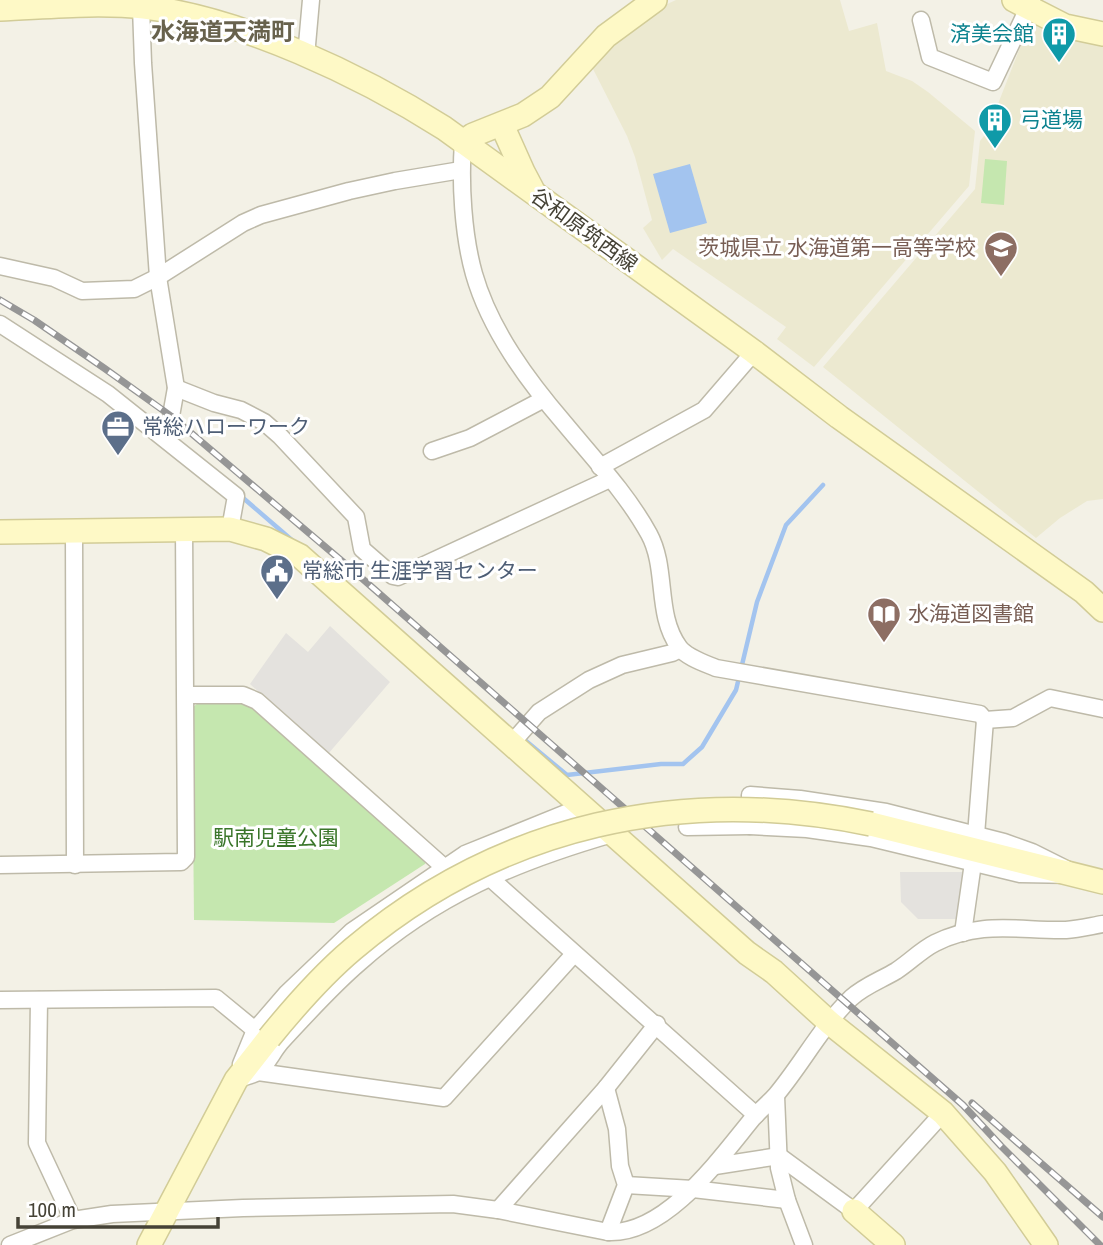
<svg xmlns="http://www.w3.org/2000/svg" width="1103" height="1245" viewBox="0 0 1103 1245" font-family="'Archivo Narrow','Noto Sans JP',sans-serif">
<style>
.education{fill:#ece9d0}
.green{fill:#c5e7af}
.parking{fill:#e4e2de}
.water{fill:#a3c4ef}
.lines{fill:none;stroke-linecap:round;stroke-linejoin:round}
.stream{stroke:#a3c4ef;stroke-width:4.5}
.street-casing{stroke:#bebaa9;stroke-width:19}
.secondary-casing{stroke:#d2cc97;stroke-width:26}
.street{stroke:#fff;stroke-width:16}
.secondary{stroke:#fef9c6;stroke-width:23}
.rail-casing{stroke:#969696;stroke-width:7}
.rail{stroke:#fff;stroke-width:4.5;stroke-dasharray:13;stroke-linecap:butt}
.secondary-bridge-casing{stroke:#d2cc97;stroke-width:26;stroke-linecap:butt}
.secondary-bridge{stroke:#fef9c6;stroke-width:23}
.labels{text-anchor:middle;stroke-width:6;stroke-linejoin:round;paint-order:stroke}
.culture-label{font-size:21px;fill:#0d838f;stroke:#fff;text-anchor:end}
.street-label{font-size:21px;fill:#454236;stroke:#fff}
.education-label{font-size:21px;fill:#785e54;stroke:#fff;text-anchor:end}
.service-label{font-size:21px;fill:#4e5e75;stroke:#fff;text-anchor:start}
.park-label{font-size:21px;fill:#3a762a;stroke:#fff}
.quarter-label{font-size:24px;font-weight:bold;fill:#68624d;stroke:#fff}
</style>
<rect width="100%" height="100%" fill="#f3f1e6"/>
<g class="education">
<polygon points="676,0 840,0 849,31 877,23 886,71 912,81 928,92 975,131 969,186 814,367 777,339 786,327 673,249 662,260 643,228 652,220 635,157 627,136 592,67 612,45 663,6"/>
<polygon points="1030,22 1051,32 1103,47 1103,499 1087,501 1060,518 1036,538 823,367 975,189 980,141 987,132"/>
</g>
<g class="green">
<polygon points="985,159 1007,161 1004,205 981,203"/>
<polygon points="199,702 248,702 426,861 425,864 334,923 194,920 192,708"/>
</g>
<g class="parking">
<polygon points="330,626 390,682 328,754 250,684 286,633 308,652"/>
<polygon points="900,872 965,872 959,919 918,919 901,902"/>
</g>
<polygon class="water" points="690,164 707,223 670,233 653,174"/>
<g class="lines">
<g class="stream">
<polyline points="242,497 293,541"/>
<polyline points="520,736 567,775 661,764 683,764 702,747 736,690 757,602 786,525 823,485"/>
</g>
<g class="street-casing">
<g id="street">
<polyline points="141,7 143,63 158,277 176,388 171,416 164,437"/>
<polyline points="921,20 930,57 993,82 1032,0"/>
<polyline points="306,56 311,0"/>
<path d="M463,142C460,183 463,235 474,274C490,330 528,381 565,424C594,459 627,494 649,534C668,569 655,614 679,647C686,657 704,663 716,668L980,714L985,720L1013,718L1050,698L1103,709"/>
<polyline points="0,266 54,278 82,291 134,289 158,277 243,223 261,215 349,191 395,181 461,170"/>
<polyline points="0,324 108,394 236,496 230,529"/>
<polyline points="176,388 214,403 241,410 264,422 280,436 356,517 362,549 393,576 398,577 610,479"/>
<polyline points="432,451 470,438 544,399"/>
<polyline points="600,467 704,410 754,352"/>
<polyline points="74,532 75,865"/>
<polyline points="186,695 243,695 257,701 445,868"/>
<polyline points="510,745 539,712 589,680 622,665 672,653 680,649"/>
<polygon points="750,795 800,799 886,812 1004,842 1032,852 1078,875 1020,874 871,838 807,829 750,826"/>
<polyline points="687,827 750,826"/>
<polyline points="976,835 985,720"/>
<polyline points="0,865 181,862 186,857 184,528"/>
<polyline points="481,875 489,877 756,1115"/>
<polyline points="963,933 973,863"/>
<polyline points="0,1000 216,998 255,1030"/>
<polyline points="39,1000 37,1143 73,1220"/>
<polyline points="241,1064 255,1030 287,993 352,931 465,854 581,807"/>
<polyline points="258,1072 444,1098 574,954"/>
<path d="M238,1079C244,1077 253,1075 258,1072C267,1065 273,1051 281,1042C306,1015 331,987 359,963C435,895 516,862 612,834"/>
<polyline points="606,1088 617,1129 620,1166 626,1185 608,1232"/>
<polyline points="776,1096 779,1168 787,1200 804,1245"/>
<polyline points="715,1166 779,1156 854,1211 943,1113"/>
<polyline points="626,1185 693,1189 787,1200"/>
<polyline points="498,1210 606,1088 657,1024"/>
<path d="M10,1245L73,1220L112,1214L243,1208L453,1204L498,1210L608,1232C666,1235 720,1158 753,1118C760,1110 769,1103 776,1095C802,1064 821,1027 851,998C864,986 881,980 896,971C910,962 921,950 935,943C981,920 1019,931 1066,930C1078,929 1091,926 1103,924"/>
</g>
</g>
<g class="secondary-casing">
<g id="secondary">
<polyline points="1014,0 1065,26 1103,34"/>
<path d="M0,9C48,7 96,2 144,7C241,18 362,76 444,128L754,352L839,417L1084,592L1103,610"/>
<polyline points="502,125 523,172 532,189"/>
<polyline points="463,142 473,135 523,115 550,97 606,36 655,0"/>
<polyline points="0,532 230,529 266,539 300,556 747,953 774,972 830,1023 943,1113 995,1172 1046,1245"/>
<polyline points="871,824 1103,882"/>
<polyline points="854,1211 893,1245"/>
<polyline points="149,1245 236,1080 269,1038"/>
</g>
</g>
<use href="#street" class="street"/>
<use href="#secondary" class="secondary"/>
<g class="rail-casing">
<g id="rail">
<polyline points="0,300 34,320 104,368 171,416 349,567 963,1105 1001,1146 1100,1245"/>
<polyline points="972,1103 1103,1217"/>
</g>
</g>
<use href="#rail" class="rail"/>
<g class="secondary-bridge-casing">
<path id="secondary-bridge" d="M269,1038C295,1006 321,976 353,949C501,824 683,785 871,824"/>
</g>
<use href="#secondary-bridge" class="secondary-bridge"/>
</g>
<defs>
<g id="building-pin" transform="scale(1.75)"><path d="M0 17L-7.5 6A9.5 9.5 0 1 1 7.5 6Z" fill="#0f9aa8" stroke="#fff"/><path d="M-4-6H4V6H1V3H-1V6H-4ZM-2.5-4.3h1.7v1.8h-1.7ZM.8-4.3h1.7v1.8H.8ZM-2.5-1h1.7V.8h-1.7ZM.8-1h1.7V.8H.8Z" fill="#fff"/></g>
<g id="school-pin" transform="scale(1.75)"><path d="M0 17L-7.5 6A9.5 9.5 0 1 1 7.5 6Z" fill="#8d6e63" stroke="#fff"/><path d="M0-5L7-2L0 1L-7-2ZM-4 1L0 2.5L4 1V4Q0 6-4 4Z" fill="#fff"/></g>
<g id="office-pin" transform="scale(1.75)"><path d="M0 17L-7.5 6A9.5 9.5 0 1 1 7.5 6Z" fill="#5c6f8a" stroke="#fff"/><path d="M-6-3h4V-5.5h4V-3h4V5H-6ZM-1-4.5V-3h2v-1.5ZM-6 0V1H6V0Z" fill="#fff"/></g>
<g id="civic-pin" transform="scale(1.75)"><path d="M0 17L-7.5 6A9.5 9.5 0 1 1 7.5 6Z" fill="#5c6f8a" stroke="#fff"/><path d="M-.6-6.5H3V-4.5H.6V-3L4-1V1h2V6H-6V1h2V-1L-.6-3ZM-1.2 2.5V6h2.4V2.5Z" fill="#fff"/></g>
<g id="library-pin" transform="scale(1.75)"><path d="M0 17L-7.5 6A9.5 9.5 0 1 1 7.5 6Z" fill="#8d6e63" stroke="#fff"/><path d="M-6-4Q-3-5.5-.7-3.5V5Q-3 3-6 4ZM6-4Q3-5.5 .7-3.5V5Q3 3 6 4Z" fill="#fff"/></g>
</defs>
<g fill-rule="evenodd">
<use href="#building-pin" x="1059" y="34"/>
<use href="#building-pin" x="995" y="120"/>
<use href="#school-pin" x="1001" y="248"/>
<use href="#office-pin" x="118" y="427"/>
<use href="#civic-pin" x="277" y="571"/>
<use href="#library-pin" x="884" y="614"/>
</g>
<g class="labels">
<g class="culture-label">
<text x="1034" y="41">済美会館</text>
<text x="1020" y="127" text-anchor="start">弓道場</text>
</g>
<g class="street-label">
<text transform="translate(584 230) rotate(36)" y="7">谷和原筑西線</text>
</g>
<g class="education-label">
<text x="976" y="255">茨城県立 水海道第一高等学校</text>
<text x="908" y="621" text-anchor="start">水海道図書館</text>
</g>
<g class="service-label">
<text x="142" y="434">常総ハローワーク</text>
<text x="302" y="578">常総市 生涯学習センター</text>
</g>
<g class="park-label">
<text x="276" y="845">駅南児童公園</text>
</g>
<g class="quarter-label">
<text x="223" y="40">水海道天満町</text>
</g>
</g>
<path d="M18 1217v10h200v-10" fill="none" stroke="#454236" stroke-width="3.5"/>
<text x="28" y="1217" font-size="21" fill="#454236" stroke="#ffffff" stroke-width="5" paint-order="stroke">100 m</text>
</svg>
